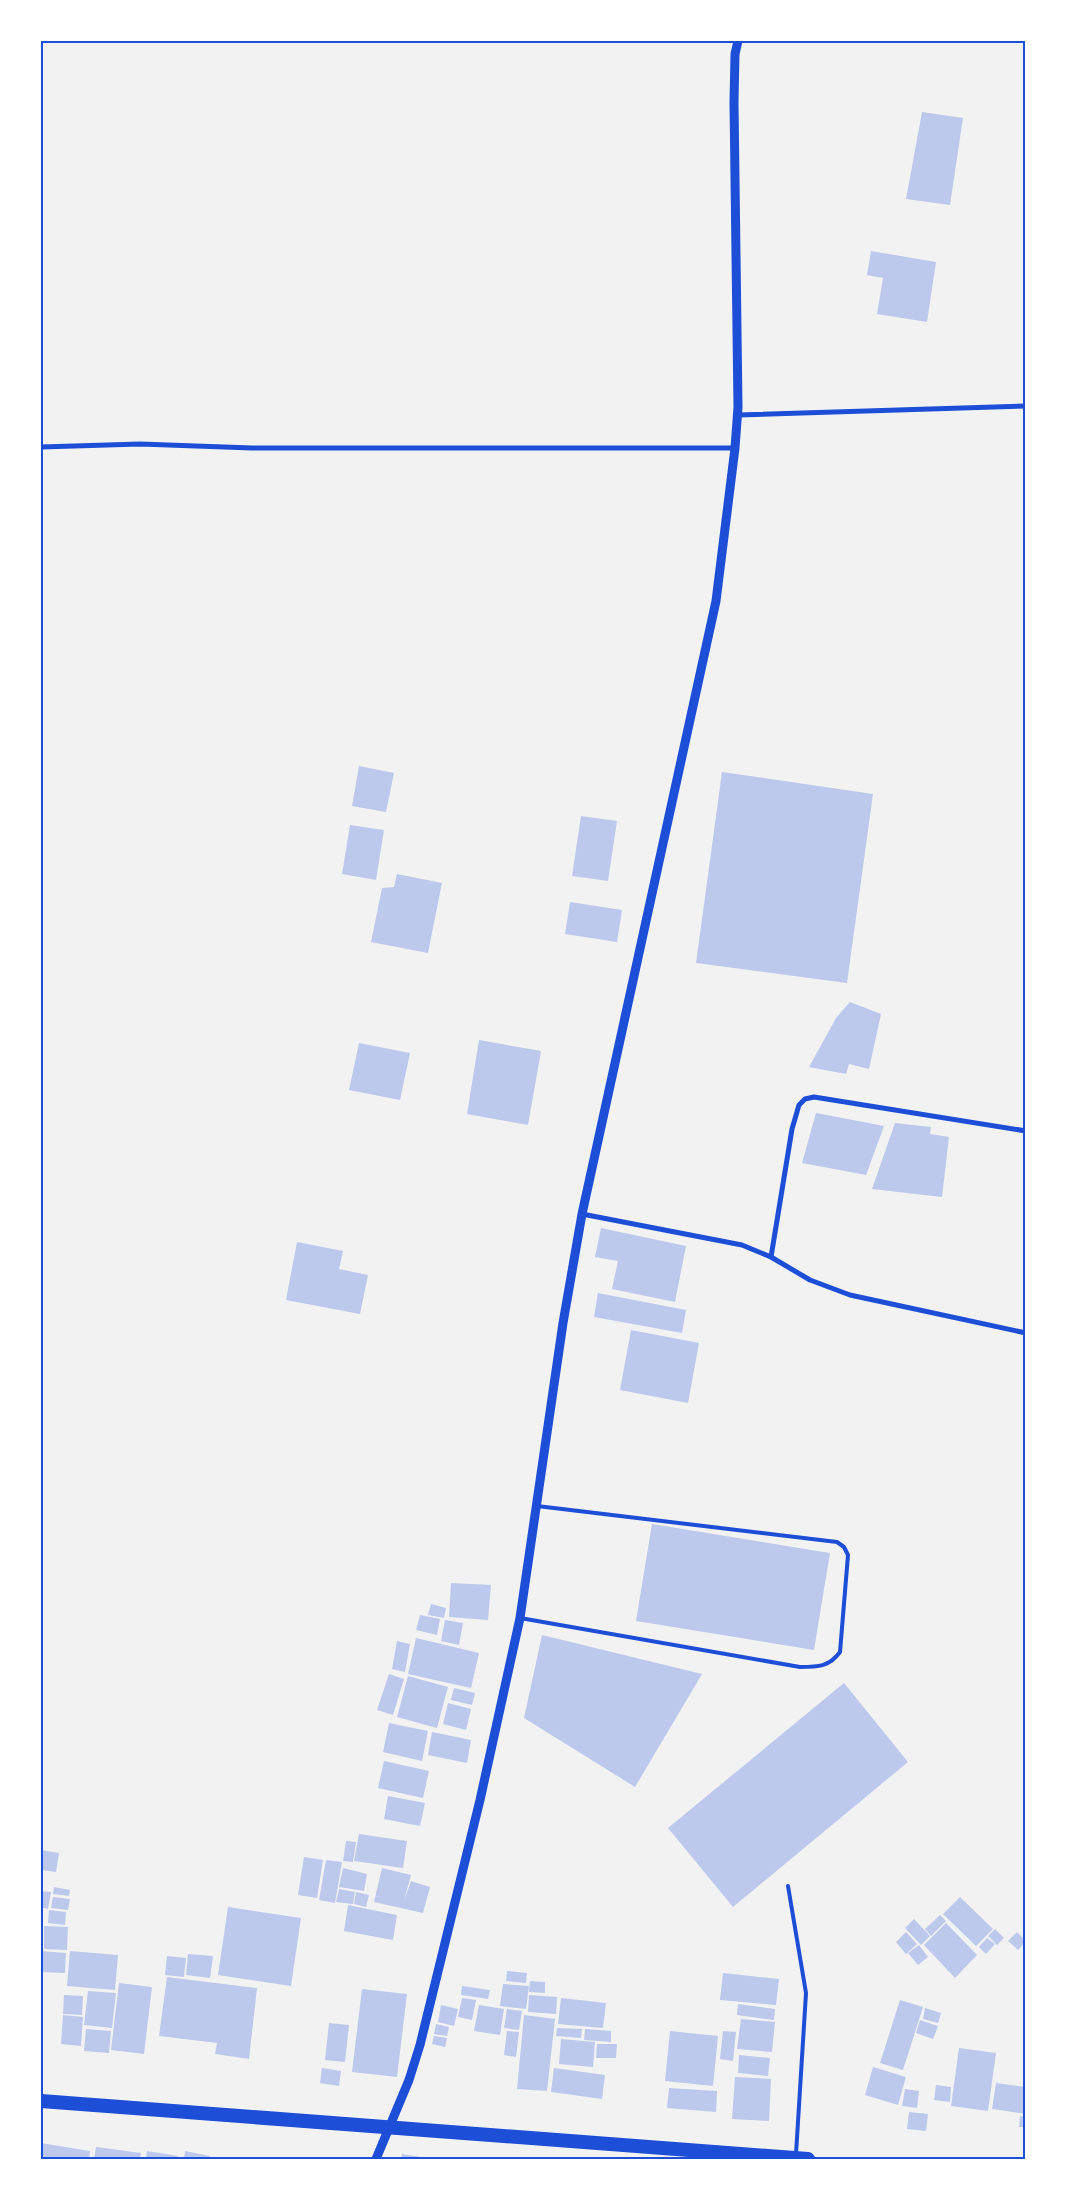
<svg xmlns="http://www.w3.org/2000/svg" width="1067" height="2200" viewBox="0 0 1067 2200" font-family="Roboto,sans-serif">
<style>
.building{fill:#bdc9ec}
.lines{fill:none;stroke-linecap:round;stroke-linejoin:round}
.service{stroke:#1d4ed8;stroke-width:4}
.minor{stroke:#1d4ed8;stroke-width:5}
.tertiary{stroke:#1d4ed8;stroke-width:9}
.trunk{stroke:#1d4ed8;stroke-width:14}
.neatline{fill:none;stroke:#1d4ed8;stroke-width:2}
</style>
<rect width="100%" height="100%" fill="#f2f2f2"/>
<g class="building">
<polygon points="922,112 963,118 950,205 906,199"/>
<polygon points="871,251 936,262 927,322 877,314 883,278 867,275"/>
<polygon points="359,766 394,773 386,812 352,806"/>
<polygon points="722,772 873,794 847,983 696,963"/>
<polygon points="581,816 617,821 608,881 572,876"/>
<polygon points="350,825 384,830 376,880 342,874"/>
<polygon points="397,874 442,883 428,953 371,942 382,888 394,887"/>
<polygon points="570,902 622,910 617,942 565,934"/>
<polygon points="850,1002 881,1014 869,1069 849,1064 846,1074 809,1067 836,1018"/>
<polygon points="479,1040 541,1051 528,1125 467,1114"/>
<polygon points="359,1043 410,1053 400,1100 349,1090"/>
<polygon points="816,1113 884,1126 866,1175 802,1163"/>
<polygon points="895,1123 931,1127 930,1134 949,1137 942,1197 872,1189"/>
<polygon points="601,1228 686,1246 675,1302 612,1289 618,1261 595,1257"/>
<polygon points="297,1242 343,1251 339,1269 368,1275 360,1314 286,1300"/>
<polygon points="598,1293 686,1310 682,1333 594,1317"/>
<polygon points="631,1330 699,1343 688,1403 620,1390"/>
<polygon points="652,1524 830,1553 814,1650 636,1621"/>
<polygon points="451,1583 491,1585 488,1620 449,1617"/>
<polygon points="431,1604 446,1608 444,1618 428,1615"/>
<polygon points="420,1615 440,1619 437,1635 416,1630"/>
<polygon points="445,1620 463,1623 459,1645 441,1641"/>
<polygon points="542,1635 702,1674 635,1787 524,1718"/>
<polygon points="416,1638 479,1653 471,1688 408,1674"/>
<polygon points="397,1641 410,1644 405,1672 392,1669"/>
<polygon points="389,1674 404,1679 393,1715 377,1710"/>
<polygon points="408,1676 448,1687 437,1728 397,1717"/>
<polygon points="844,1683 908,1762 733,1907 668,1828"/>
<polygon points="454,1688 475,1693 472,1705 451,1700"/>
<polygon points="448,1703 471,1709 466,1730 443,1724"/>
<polygon points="389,1723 428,1731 422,1761 383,1752"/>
<polygon points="432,1732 471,1740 467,1763 428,1755"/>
<polygon points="384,1761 429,1771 423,1798 378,1788"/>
<polygon points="388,1796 425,1803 420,1826 384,1819"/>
<polygon points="359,1834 407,1841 403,1868 354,1861"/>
<polygon points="346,1841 356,1842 353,1862 343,1861"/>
<polygon points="41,1850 59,1853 56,1872 41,1870"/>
<polygon points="304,1857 323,1860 317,1898 298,1895"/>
<polygon points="326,1860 342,1862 335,1903 319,1900"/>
<polygon points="343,1868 367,1874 364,1891 339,1887"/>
<polygon points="382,1868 411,1875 404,1901 411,1881 430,1887 423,1913 374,1902"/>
<polygon points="54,1887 70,1890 69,1896 53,1894"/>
<polygon points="339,1889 355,1892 353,1904 336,1902"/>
<polygon points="41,1891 51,1892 48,1909 41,1907"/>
<polygon points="356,1892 369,1895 366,1907 354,1904"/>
<polygon points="53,1897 70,1899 68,1910 51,1908"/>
<polygon points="960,1897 993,1929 976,1946 943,1914"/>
<polygon points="348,1905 397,1915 393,1940 344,1931"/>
<polygon points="228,1907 301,1918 291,1986 218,1975"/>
<polygon points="49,1910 66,1912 65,1925 48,1923"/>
<polygon points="940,1915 946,1921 931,1936 925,1929"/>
<polygon points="914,1919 930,1936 921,1945 905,1928"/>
<polygon points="946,1923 977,1955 955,1978 924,1945"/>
<polygon points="44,1926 68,1927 67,1950 44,1949"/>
<polygon points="995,1929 1004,1938 997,1945 988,1936"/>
<polygon points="906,1932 917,1944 906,1954 896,1942"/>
<polygon points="1017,1932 1026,1941 1018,1950 1008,1941"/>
<polygon points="987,1938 995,1944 986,1954 979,1947"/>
<polygon points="919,1945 928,1957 918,1965 908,1953"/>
<polygon points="41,1951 66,1953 65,1973 41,1972"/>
<polygon points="70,1951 118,1955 115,1990 67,1986"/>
<polygon points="188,1954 213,1956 210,1978 186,1975"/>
<polygon points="167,1956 186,1958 184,1977 165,1975"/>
<polygon points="507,1971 527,1973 526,1983 506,1981"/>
<polygon points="723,1973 779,1979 776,2005 720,2000"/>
<polygon points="167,1977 257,1988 249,2059 215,2054 217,2043 159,2036"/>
<polygon points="530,1981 545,1982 545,1993 529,1992"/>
<polygon points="119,1983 152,1987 144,2054 111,2050"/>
<polygon points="503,1984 529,1986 526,2009 500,2006"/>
<polygon points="462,1986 490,1990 488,1999 461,1995"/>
<polygon points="362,1989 407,1994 397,2077 352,2072"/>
<polygon points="88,1991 116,1993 112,2028 84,2025"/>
<polygon points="64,1995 83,1996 82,2015 63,2014"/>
<polygon points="529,1995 557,1997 556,2014 528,2012"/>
<polygon points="462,1998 476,2000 472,2020 458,2017"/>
<polygon points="561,1998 606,2003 603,2028 558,2024"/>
<polygon points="900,2000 923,2007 903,2070 880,2063"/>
<polygon points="738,2004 775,2009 774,2020 737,2015"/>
<polygon points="441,2005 458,2009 454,2026 438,2022"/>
<polygon points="479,2005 504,2009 500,2035 474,2031"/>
<polygon points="925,2008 941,2013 938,2023 923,2019"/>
<polygon points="507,2009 522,2011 519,2030 504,2028"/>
<polygon points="63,2015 83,2017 81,2046 61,2044"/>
<polygon points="524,2015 555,2019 547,2091 517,2089"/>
<polygon points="741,2019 775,2022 772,2052 737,2049"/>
<polygon points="920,2020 938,2026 933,2039 916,2033"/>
<polygon points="329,2023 349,2025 345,2062 325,2060"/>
<polygon points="436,2024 449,2027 447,2036 434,2034"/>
<polygon points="557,2028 582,2029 581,2038 556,2036"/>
<polygon points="86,2029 111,2031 109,2053 84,2051"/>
<polygon points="585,2029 611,2031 611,2042 584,2040"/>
<polygon points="507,2031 519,2032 516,2057 504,2055"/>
<polygon points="670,2031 718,2036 713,2086 665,2081"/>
<polygon points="723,2031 736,2032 733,2061 720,2059"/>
<polygon points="434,2036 447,2038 445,2047 432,2044"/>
<polygon points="561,2039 595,2042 593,2067 559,2064"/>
<polygon points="597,2044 617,2044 616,2058 596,2058"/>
<polygon points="959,2048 996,2053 988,2111 951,2106"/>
<polygon points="739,2055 770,2058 768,2076 738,2073"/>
<polygon points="873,2067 906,2077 898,2105 865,2095"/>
<polygon points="322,2068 341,2071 339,2086 320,2083"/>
<polygon points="554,2068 605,2075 602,2099 551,2092"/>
<polygon points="735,2077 771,2079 769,2121 732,2119"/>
<polygon points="996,2083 1026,2087 1026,2114 992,2109"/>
<polygon points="936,2085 951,2087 950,2102 934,2100"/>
<polygon points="669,2088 717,2091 716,2112 667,2108"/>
<polygon points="905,2089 919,2091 917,2108 902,2106"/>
<polygon points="909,2112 928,2114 926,2131 907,2129"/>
<polygon points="1020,2116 1026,2117 1026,2127 1019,2127"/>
<polygon points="41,2143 90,2151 89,2159 41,2159"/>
<polygon points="96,2147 141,2153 140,2159 94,2159"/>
<polygon points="147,2151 178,2156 177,2159 146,2159"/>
<polygon points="185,2151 210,2156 209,2159 184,2159"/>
<polygon points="402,2154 428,2158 428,2159 401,2159"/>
</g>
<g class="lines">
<g class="service">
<path d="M520,1618L800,1667C818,1667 829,1667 840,1652L848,1555L844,1547L837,1542L537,1506"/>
<polyline points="788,1886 806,1993 796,2154"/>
</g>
<g class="minor">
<polyline points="737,415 1026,406"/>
<polyline points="41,447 140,444 252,448 735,448"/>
<polyline points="582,1214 742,1245 771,1257 810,1280 850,1295 1026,1333"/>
<polyline points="771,1257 792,1129 799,1105 805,1099 814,1097 1026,1131"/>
</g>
<polyline class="tertiary" points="376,2159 409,2080 420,2045 480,1800 520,1618 563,1323 582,1214 716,601 735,448 738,407 734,102 735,54 738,41"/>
<polyline class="trunk" points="41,2101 808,2159"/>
</g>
<rect width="1067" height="2200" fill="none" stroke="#ffffff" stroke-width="85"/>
<rect x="42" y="42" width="982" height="2116" class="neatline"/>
</svg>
